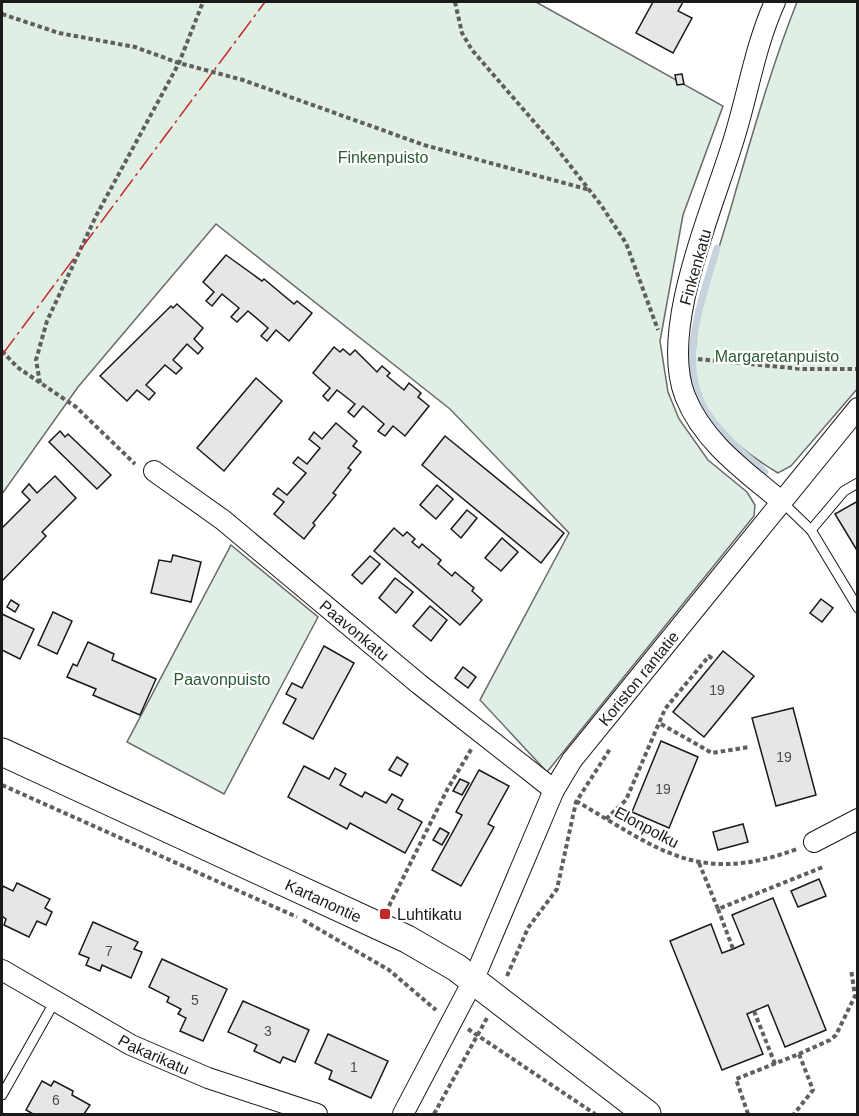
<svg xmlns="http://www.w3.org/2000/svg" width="859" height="1116" viewBox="0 0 859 1116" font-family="Arial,sans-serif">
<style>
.green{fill:#e0efe3;stroke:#6a6a6a;stroke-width:1.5}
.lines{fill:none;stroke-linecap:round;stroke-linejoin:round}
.stream{stroke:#c6d2dc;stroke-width:7}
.building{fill:#e6e6e6;stroke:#1a1a1a;stroke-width:1.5}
.lane-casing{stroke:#1a1a1a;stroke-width:11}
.street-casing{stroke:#1a1a1a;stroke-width:22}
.secondary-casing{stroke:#1a1a1a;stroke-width:29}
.path{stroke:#5f5f5f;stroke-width:4;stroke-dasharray:4.5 3;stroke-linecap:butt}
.lane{stroke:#fff;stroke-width:9}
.street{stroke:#fff;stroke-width:20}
.secondary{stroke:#fff;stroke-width:27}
.power{stroke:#c62828;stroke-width:1.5;stroke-dasharray:21 4.5 3 4.5;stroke-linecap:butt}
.poi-dot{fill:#c62828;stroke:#fff;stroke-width:2}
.labels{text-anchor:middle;stroke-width:4.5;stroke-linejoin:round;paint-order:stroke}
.number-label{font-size:14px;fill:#4d4d4d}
.park-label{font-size:16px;fill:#2b5a34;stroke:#fff}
.street-label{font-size:16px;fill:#1a1a1a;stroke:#fff}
.poi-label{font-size:16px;fill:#1a1a1a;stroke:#fff;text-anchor:start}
</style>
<rect width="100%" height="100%" fill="#fff"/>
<g class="green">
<polygon points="2,2 536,2 723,106 683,215 660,341 668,392 679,419 708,460 747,492 755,505 754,516 547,772 480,700 569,533 450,409 216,224 78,387 2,494"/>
<path d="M797,2H857L858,388L791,466L778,473C754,459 717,431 703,406C692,387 694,347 698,325C707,282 722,240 734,197C753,132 772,65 797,2Z"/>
<polygon points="231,545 318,617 224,794 127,742"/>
</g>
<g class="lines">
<path class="stream" d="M717,248C702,300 674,367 710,417C725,438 746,455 765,472"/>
</g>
<g class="building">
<polygon points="653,2 683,2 678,11 692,18 673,53 636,33"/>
<polygon points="682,74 684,84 677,85 675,75"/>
<polygon points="226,255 262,281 264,279 294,304 297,301 312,313 289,341 276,330 267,341 261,336 268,328 248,311 237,322 231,317 239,308 222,294 212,306 206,301 214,292 203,282"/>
<polygon points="177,304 203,328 194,339 203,348 198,354 187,344 173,360 182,368 176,374 165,365 146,385 155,393 149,400 137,390 127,401 100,376 171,306 173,308"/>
<polygon points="334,347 340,352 343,349 350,355 355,350 377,372 382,366 390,373 387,376 404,390 409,383 421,393 418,397 429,406 405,436 393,426 385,436 378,431 384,424 363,406 354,417 348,412 355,404 337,390 328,401 323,396 330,388 313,373"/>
<polygon points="256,378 282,401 224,471 197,448"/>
<polygon points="336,423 357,441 353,446 361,452 348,468 351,470 333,493 336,495 313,523 315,525 304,539 274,514 284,502 273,494 278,488 287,495 306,473 293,463 298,457 307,464 320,448 309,439 314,432 322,439"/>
<polygon points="60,431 65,437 68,434 111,475 97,489 49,442"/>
<polygon points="445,436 564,533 541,563 422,465"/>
<polygon points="55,476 76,498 42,532 46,536 2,581 2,528 30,500 22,492 29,484 37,493"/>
<polygon points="437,485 453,499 436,519 420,505"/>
<polygon points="858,501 858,552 835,514"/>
<polygon points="467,510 477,518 461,538 451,529"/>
<polygon points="394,528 403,536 407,532 415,539 412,542 419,548 422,544 441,560 438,564 452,576 455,572 474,588 472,591 482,600 460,625 374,551"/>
<polygon points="502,538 518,552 501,571 485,558"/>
<polygon points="173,555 201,562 191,602 151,593 159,560 171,562"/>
<polygon points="370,556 380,564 362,584 352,575"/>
<polygon points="395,578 413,592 396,613 379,598"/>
<polygon points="821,599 833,608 822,622 810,613"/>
<polygon points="11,600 19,605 15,612 7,607"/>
<polygon points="430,606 447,620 431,641 413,626"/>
<polygon points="53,612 72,621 57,654 38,645"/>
<polygon points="2,614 34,629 20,659 2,650"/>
<polygon points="88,642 114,654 112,660 156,679 140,715 93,695 96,689 67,677 73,664 77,666"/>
<polygon points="324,646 354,663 313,739 283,723 296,699 286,694 292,683 302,688"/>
<polygon points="723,651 754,676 704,737 673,712"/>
<polygon points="463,667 476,677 468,688 455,678"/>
<polygon points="793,708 816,795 776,806 752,718"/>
<polygon points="661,741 698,757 669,828 632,812"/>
<polygon points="397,757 408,764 401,776 389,770"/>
<polygon points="304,766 329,779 335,768 346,774 340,785 362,797 365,792 386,803 392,794 403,800 398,809 422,822 405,853 350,823 347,829 288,797"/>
<polygon points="479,770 509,786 488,824 494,827 461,886 432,870 462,815 456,812"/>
<polygon points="460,779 469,783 462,795 453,791"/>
<polygon points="743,824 748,842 718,850 713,832"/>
<polygon points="440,828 449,833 442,845 433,840"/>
<polygon points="819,879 826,896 798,907 791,891"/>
<polygon points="17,883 50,899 45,908 52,912 46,925 37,921 29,937 4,925 6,919 2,916 2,890 3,886 13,891"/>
<polygon points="773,898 826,1030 785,1047 768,1005 747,1014 763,1054 722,1070 670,941 711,924 722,953 733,949 744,944 732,915"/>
<polygon points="93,922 138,942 134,949 142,952 131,978 102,965 100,971 86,965 89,958 79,954"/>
<polygon points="162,959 227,989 203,1041 180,1031 186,1018 178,1014 181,1009 167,1002 169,997 149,987"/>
<polygon points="243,1001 309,1030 295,1062 283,1057 280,1063 254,1051 257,1045 228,1032"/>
<polygon points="328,1034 388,1061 371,1098 329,1079 332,1071 315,1063"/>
<polygon points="42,1081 51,1086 54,1081 73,1091 72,1095 90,1105 84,1114 33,1114 26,1110"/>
</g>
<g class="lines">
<g class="lane-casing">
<g id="lane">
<polyline points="782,502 811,530 858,608"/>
<polyline points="811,530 844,491 858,483"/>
<polyline points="2,1095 55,1001"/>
</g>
</g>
<g class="street-casing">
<g id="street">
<path d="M775,2C756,44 749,88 736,132C716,202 658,327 685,396C703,442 745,471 782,502"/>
<path id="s1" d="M154,471L223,520L419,684L554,790"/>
<polyline points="814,842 858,819"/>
<path id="s2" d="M2,970L131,1045L208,1078L317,1114"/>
<path id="s3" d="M403,1114L473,981L554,790L572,760L858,408"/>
</g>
</g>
<g class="secondary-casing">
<g id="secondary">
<path id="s4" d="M2,752L407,939L457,968L647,1114"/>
</g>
</g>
<g class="path">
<polyline points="455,2 462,33 472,50 555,146 601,205 626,243 658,330"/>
<polyline points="2,14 59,33 135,47 179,63 243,80 424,145 590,190"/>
<polyline points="2,351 17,367 76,407 135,464"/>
<polyline points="698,359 802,369 858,369"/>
<polyline points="40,383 36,360 47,321 96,216 179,63 203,2"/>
<polyline points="661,724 712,753 749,747"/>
<polyline points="2,785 297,917"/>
<path d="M576,801C659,849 697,886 797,849"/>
<polyline points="606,819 626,800 665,709 709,656 715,661"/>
<polyline points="699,863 718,909 823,867"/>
<polyline points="389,906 448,788 472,748"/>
<polyline points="718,909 733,949"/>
<polyline points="303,920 389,970 436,1010"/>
<polyline points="507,976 528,928 557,889 576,802 610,749"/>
<polyline points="754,1011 775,1064"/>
<polyline points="468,1029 595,1114"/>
<polyline points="799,1054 830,1040 836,1035 855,996 851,969"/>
<polyline points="434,1114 487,1018"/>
<polyline points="748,1114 736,1079 799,1054 813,1090 794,1114"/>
</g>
<use href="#lane" class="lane"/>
<use href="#street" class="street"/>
<use href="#secondary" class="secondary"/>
<polyline class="power" points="2,355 265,2"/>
</g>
<rect class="poi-dot" x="379" y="908" width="12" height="12" rx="3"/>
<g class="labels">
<g class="number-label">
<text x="717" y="695">19</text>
<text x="784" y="762">19</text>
<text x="663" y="794">19</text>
<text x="109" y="956">7</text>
<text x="195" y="1005">5</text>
<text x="268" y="1036">3</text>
<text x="354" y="1072">1</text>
<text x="56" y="1105">6</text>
</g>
<g class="park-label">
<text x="383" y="163">Finkenpuisto</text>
<text x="777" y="362">Margaretanpuisto</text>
<text x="222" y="685">Paavonpuisto</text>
</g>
<g class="street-label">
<text transform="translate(695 267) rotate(-74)" y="6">Finkenkatu</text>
<text dy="6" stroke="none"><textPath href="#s1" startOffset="256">Paavonkatu</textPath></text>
<text dy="6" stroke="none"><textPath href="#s3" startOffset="498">Koriston rantatie</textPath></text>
<text transform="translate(647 827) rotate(28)" y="6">Elonpolku</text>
<text dy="6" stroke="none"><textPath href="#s4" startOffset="354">Kartanontie</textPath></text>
<text dy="6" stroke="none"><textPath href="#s2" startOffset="174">Pakarikatu</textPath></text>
</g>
<g class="poi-label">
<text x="397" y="920">Luhtikatu</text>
</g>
</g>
<rect width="859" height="1116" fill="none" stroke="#1a1a1a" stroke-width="6"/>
</svg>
